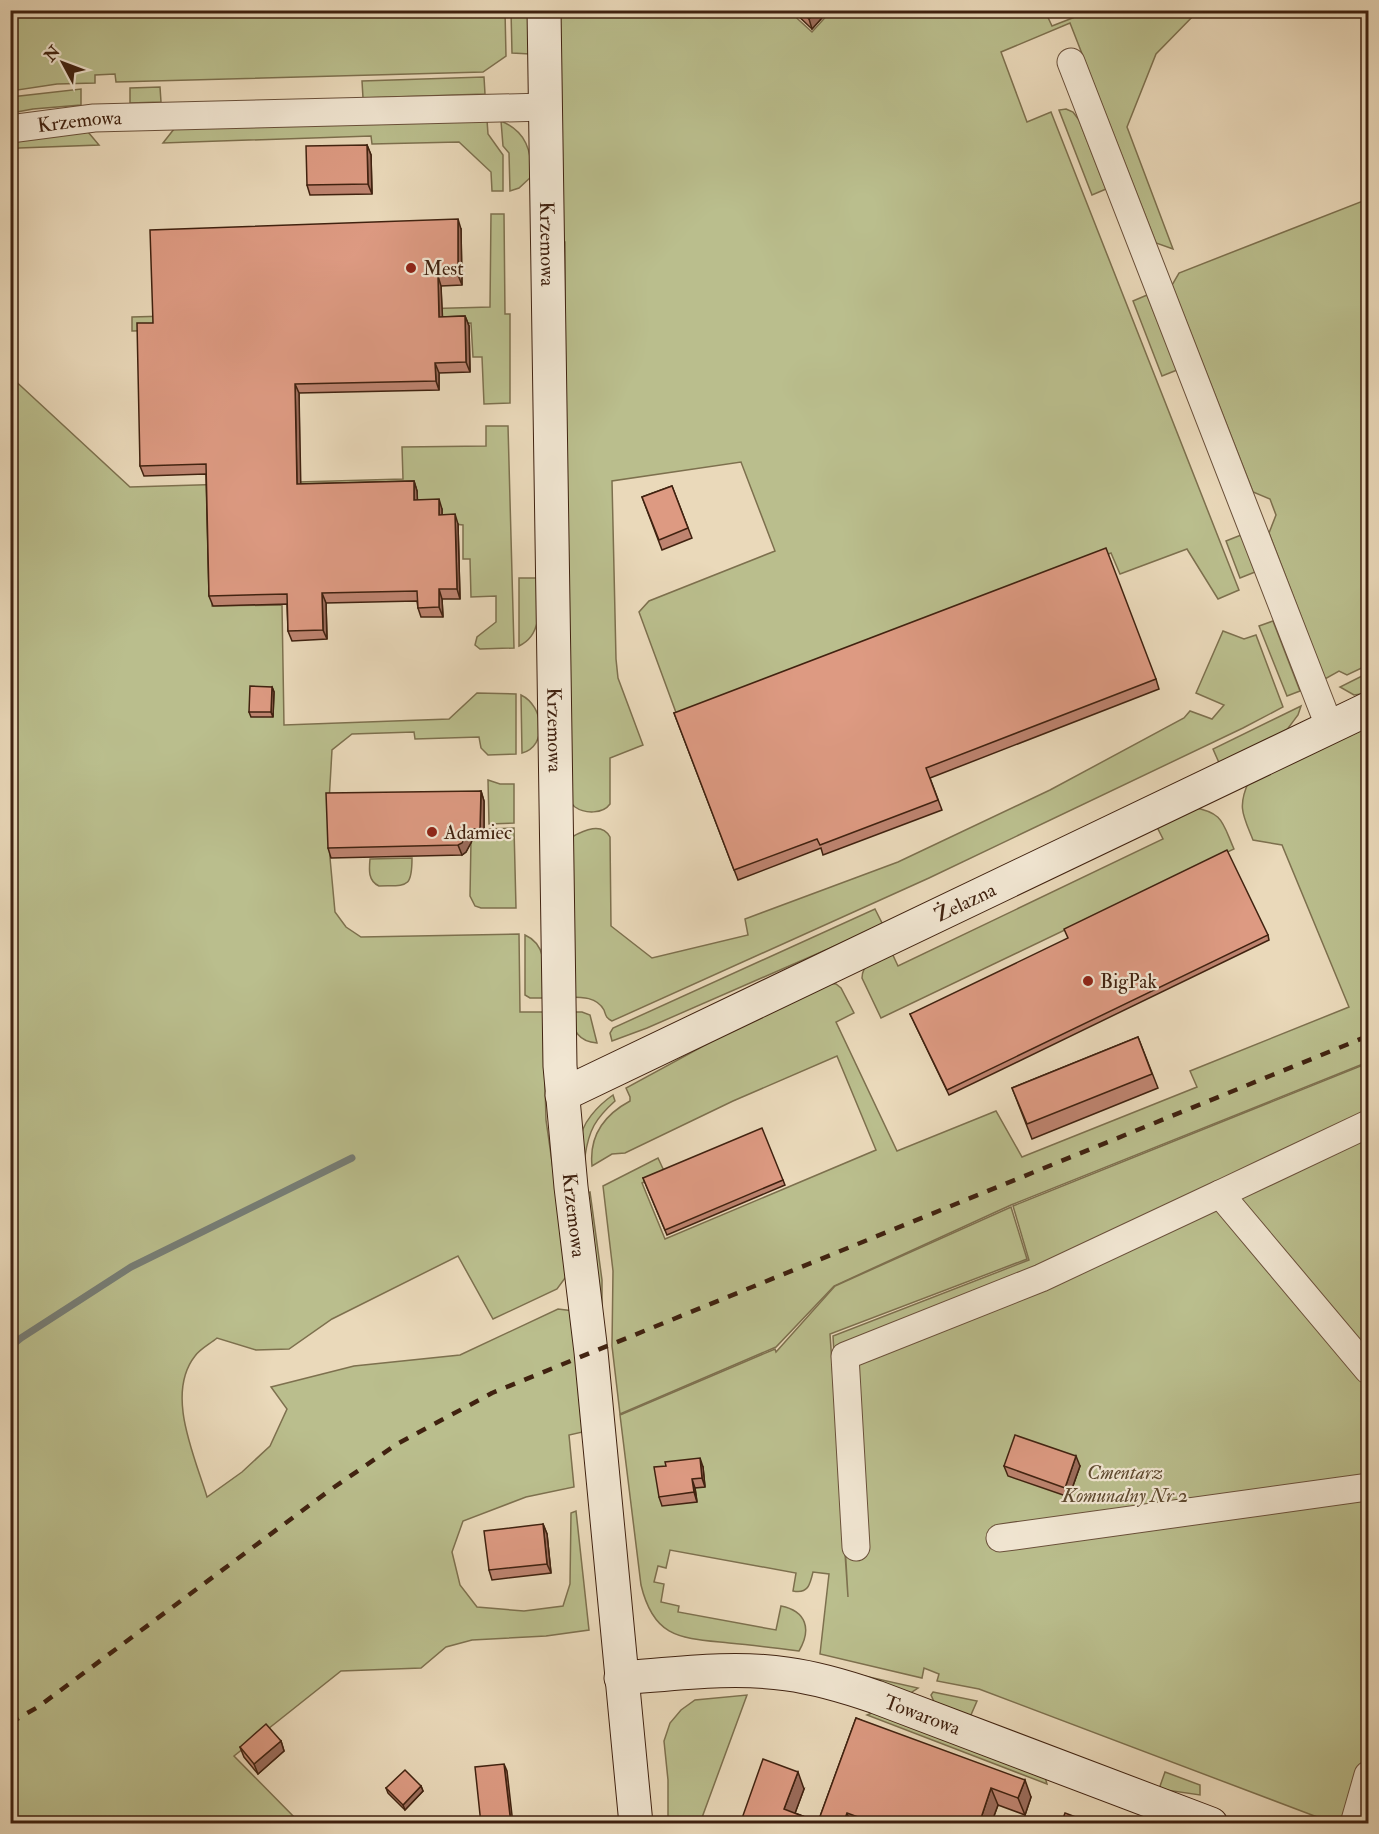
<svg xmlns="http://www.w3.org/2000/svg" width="1379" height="1834" viewBox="0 0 1379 1834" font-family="'IM FELL Double Pica',serif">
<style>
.green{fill:#babe8d;stroke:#7d704e;stroke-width:1.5}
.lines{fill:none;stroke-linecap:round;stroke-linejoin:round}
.stream{stroke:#767d75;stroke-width:7}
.street-casing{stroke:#6a503a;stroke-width:29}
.secondary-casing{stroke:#402210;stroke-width:35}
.street{stroke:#f1e6d2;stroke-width:27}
.secondary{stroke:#f1e6d2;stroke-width:33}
.rail{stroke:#402210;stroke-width:4.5;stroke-dasharray:10 10;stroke-linecap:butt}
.wall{fill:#be8470;stroke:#402210;stroke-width:1.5}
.shaded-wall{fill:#9b6c5b;stroke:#402210;stroke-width:1.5}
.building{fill:#dd9a82;stroke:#402210;stroke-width:1.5}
.poi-dot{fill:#8f2418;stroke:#f1e6d2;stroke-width:2}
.labels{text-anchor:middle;stroke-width:4.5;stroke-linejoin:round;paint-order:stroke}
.street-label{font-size:20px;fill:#402210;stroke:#f1e6d2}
.poi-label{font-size:20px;fill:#402210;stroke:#f1e6d2;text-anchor:start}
.park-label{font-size:20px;font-style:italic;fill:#5e492f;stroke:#f1e6d2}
</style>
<rect width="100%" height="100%" fill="#ead9ba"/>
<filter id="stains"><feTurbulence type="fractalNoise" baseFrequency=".00333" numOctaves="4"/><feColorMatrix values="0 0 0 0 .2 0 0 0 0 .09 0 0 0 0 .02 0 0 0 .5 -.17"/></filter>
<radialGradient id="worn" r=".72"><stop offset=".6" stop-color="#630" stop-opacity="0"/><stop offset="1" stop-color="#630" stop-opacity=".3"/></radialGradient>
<g class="green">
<polygon points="11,10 505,11 506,56 483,72 116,82 115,74 95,75 95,83 57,84 11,91"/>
<polygon points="511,11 529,11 530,54 512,53"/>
<path d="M554,11H789L812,32L831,11H1045L1052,26L1075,17L1073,11H1198L1156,54L1127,127L1173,249L1156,243L1070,23L1001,52L1027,122L1051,112L1239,590L1218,599L1187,549L1120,574L1111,553L678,718L639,612L649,601L775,551L741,462L612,481L616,659L618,678L643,745L610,758V804C603,814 585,814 575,807C571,804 568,798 566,795L565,242H558Z"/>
<polygon points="484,77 485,94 363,98 362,81"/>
<polygon points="160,87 161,102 130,103 130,88"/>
<polygon points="81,89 81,105 33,109 11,113 11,97"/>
<polygon points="1066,109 1073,112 1079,120 1106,189 1092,195 1059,110"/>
<polygon points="487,120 488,134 503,155 503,191 492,191 491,172 459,142 372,144 371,136 163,143 174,129"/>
<path d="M501,121C527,132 531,151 532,176L519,188L510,191L509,153L503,146Z"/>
<polygon points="88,132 99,145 19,148 11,150 11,140"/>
<polygon points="1368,199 1368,665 1347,675 1339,671 1325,679 1269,533 1276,515 1270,499 1253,492 1172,285 1179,273"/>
<polygon points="491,214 504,214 505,314 510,314 510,403 484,404 482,357 473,357 471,323 132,331 132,317 490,307"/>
<polygon points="1147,295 1177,370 1162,376 1133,301"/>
<path d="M10,376L130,487L403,479L402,447L486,446V426H508L514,648L480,649L475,645L477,637L496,622V596L471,597L470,559H463V525L210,497L212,606L282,605L284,725L449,719L477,693L516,694V754L488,755L481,748L479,737L415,739L414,732L352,734L332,750L329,802L330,858L335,912L346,927L361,937L519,934L520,1012H543L546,1120L568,1274L557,1289L493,1319L458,1256L332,1319L289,1349L256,1350L217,1338C210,1344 200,1349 195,1356C165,1394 195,1457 207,1497L242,1472L270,1446L287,1409L271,1387L354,1366L460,1355L558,1309L574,1311L587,1431L569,1435L574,1487L526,1497L463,1521L452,1552L460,1585L477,1607L524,1611L563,1606L570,1584L571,1513L576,1511L589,1630L546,1636L472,1640L446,1647L421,1668L341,1671L234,1756L300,1823H11Z"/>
<polygon points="1241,535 1255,572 1240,578 1226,541"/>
<path d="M519,578H537C538,601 545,634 519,646Z"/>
<polygon points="1273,621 1300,691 1287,696 1259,626"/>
<path d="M1223,631L1244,639L1256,635L1283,707L1243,728L929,878L612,1021C606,1018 606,1016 604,1010C597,997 582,997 569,997L572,837C584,830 602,822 610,837L611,926L652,958L748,935L745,919L898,862L1050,790L1184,718L1190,711L1212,719L1224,705L1196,693Z"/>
<polygon points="1368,673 1368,693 1354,695 1340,687"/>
<path d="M521,695C544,706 548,746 522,753Z"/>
<polygon points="1301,706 1298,715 1286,731 1220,765 1213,749"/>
<path d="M1368,725V1062L1011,1205L834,1286L776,1347L620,1414L612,1346L613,1271L603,1186L658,1158L665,1173L642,1183L665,1239L876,1150L837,1056L733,1101L625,1153L612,1154L592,1166C589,1136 604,1115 630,1101V1097L626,1088L788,1000L825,983L836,984L841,988L854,1013L836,1022L897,1151L996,1111L1022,1157L1197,1087L1190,1071L1349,1007L1282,845L1253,840C1243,815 1237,807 1249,781Z"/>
<polygon points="488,780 500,784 514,784 514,823 489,824"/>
<path d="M1192,807C1224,813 1222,822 1234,849L881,1018L862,978C862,962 879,957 891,951L898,966L1163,839L1156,825Z"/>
<polygon points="514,828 516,908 481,908 475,906 470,896 471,840 484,840 484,829"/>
<path d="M412,858C412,889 407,885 379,886C368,881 369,870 370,859Z"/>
<polygon points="875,909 883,925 647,1028 612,1041 610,1033 613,1028"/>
<path d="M525,935C550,946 543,975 543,998H530L525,995Z"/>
<path d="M569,1012H582L590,1015L597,1043C576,1041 574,1029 569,1012Z"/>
<path d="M1368,1063V1823H1333L979,1689L937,1681L939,1674L924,1668L922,1678L820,1654L829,1574L813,1572C810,1585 808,1594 793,1591L796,1573L670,1550L666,1568L658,1566L654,1582L664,1584L661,1602L679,1606L678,1612L776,1630L781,1606C806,1611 812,1629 799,1651C776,1648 752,1645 729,1643C681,1638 654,1639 641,1585L620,1415L775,1349L776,1352L835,1286L1011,1207L1027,1259L830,1334L848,1597L833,1336L1029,1260L1013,1206Z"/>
<path d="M613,1095L615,1101C595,1119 589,1130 585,1156C583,1151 581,1146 581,1142C579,1124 600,1104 613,1095Z"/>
<polygon points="590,1192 602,1280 602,1327 583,1195"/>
<polygon points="829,1668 918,1688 909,1694"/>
<polygon points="933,1692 977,1701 970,1717 935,1704 931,1695"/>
<polygon points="747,1695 700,1823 668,1823 668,1780 664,1741 670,1723 681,1710 695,1700"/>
<polygon points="874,1712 1045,1777 1047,1784 867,1715"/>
<polygon points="1165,1772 1200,1785 1200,1795 1159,1789"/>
</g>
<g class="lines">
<polyline class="stream" points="10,1347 21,1338 131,1267 352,1158"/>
<g class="street-casing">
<g id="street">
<polyline points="1071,62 1330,728"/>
<path id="s1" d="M10,129L94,118L545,107"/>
<polyline points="1368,1124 1220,1194 1368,1370"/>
<polyline points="1000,1538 1368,1487"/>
<polyline points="856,1547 845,1356 1041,1278 1220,1194"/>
<polyline points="1354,1824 1368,1775"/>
</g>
</g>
<g class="secondary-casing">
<g id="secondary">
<path id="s2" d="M544,10L560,1066L571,1187L591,1352L636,1824"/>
<path id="s3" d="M562,1095L1368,709"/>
<path id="s4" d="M621,1678C675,1674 733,1666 787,1674C817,1678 847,1687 876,1697L1211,1824"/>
</g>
</g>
<use href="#street" class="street"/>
<use href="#secondary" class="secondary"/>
<polyline class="rail" points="10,1723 38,1707 330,1490 397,1444 492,1393 1368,1036"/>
</g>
<g class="wall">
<polygon points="792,10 829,10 812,29"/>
<polygon points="367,145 371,155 372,194 310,195 307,185"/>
<polygon points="461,229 462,285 441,286 442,317 465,316 469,326 470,372 439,373 439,390 299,393 300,484 414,481 417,491 417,500 442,509 442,515 458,524 460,599 442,599 443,617 421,617 418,608 417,601 326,603 327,639 292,641 288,631 287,604 213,606 209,596 206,474 144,476 140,466 153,323"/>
<polygon points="672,486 692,538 662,550 642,497"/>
<polygon points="1156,679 1159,689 930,778 942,810 823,855 821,848 738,880 674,713"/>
<polygon points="272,687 274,692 273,717 251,717 249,712"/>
<polygon points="481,791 484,801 484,839 473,839 466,852 462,855 331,858 328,848"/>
<polygon points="1268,935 1269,940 949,1095 910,1014"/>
<polygon points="1138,1037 1158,1088 1032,1139 1012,1088"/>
<polygon points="643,1178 783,1180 785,1185 667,1235"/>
<polygon points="1004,1466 1080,1466 1069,1497 1008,1476"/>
<polygon points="703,1467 705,1487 695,1488 697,1502 662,1506 659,1497"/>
<polygon points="543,1524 547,1534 551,1573 492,1580 489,1570"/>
<polygon points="856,1718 1031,1797 1025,1815 998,1805 991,1824 740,1824 804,1789 795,1813 818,1822"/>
<polygon points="281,1741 284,1751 258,1774 244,1757 240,1747"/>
<polygon points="421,1786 423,1791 405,1810 388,1793 386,1788"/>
</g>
<g class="shaded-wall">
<polygon points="816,10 829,10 812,29 809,19"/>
<polygon points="367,145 371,155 372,194 368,184"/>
<polygon points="458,219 461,229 462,285 458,275"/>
<polygon points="438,276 441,286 443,327 439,317"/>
<polygon points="465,316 469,326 470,372 466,362"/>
<polygon points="435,363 439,373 439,390 436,381"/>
<polygon points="295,384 299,393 301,494 297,484"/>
<polygon points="414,481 417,491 418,510 414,500"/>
<polygon points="439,499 442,509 442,524 439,515"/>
<polygon points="455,514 458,524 460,599 457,589"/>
<polygon points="439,589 442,599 443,617 439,607"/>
<polygon points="322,593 326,603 327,639 323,630"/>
<polygon points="272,687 274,692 273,717 271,712"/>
<polygon points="481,791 484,801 484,839 480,829"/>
<polygon points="470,829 473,839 466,852 462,855 458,845"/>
<polygon points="1076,1456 1080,1466 1069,1497 1065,1488"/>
<polygon points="700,1458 703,1467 705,1487 702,1478"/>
<polygon points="692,1479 695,1488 697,1502 694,1492"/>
<polygon points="543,1524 547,1534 551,1573 547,1564"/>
<polygon points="281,1741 284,1751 258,1774 254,1764"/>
<polygon points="504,1764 507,1771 513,1824 511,1824"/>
<polygon points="798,1772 804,1789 791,1824 784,1809"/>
<polygon points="1025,1780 1031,1797 1025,1815 1018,1798"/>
<polygon points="421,1786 423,1791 405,1810 403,1805"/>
<polygon points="991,1788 998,1805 991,1824 979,1824"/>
<polygon points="847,1813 851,1824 843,1824"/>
</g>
<g class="building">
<polygon points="799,10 816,10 809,19"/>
<polygon points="367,145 368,184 307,185 306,146"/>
<polygon points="458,219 458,275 438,276 439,317 465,316 466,362 435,363 436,381 295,384 297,484 414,481 414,500 439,499 439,515 455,514 457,589 439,589 439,607 418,608 417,591 322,593 323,630 288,631 287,594 209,596 206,464 140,466 137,323 153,323 150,230"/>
<polygon points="672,486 688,528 659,540 642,497"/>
<polygon points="1106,548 1156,679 926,768 938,800 820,845 817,839 734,870 674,713"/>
<polygon points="250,686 272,687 271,712 249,712"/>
<polygon points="481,791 480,829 470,829 462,843 458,845 328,848 326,793"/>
<polygon points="1227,850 1268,935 947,1090 910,1014 1068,938 1064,929"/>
<polygon points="1138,1037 1152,1074 1027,1124 1012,1088"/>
<polygon points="762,1128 783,1180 665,1230 643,1178"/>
<polygon points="1015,1435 1076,1456 1065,1488 1004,1466"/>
<polygon points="700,1458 702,1478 692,1479 694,1492 659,1497 654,1467 666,1466 665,1462"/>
<polygon points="543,1524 547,1564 489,1570 484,1531"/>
<polygon points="856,1718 1025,1780 1018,1798 991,1788 979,1824 877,1824 847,1813 843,1824 823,1824 818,1822"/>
<polygon points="266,1724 281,1741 254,1764 240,1747"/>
<polygon points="763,1759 798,1772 784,1809 823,1824 740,1824"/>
<polygon points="504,1764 511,1824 481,1824 475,1767"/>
<polygon points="405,1770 421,1786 403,1805 386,1788"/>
<polygon points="1065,1813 1094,1824 1061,1824"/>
<polygon points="548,1817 563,1824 545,1824"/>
</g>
<g class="poi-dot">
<circle cx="411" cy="268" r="6"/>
<circle cx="432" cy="832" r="6"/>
<circle cx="1088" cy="981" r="6"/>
</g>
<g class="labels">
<g class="street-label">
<text dy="7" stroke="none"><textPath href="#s1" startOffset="70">Krzemowa</textPath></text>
<text dy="7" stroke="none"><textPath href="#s2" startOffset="234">Krzemowa</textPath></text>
<text dy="7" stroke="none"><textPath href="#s2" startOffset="720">Krzemowa</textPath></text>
<text dy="7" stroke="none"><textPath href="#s3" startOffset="447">Żelazna</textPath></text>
<text dy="7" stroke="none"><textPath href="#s2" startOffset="1206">Krzemowa</textPath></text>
<text dy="7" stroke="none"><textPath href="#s4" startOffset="308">Towarowa</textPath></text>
</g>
<g class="poi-label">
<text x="423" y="275">Mest</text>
<text x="444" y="839">Adamiec</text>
<text x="1100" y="988">BigPak</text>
</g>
<g class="park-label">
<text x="1125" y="1479">Cmentarz<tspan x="1125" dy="23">Komunalny Nr 2</tspan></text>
</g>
</g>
<rect width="1379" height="1834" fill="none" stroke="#ead9ba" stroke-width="36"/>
<rect x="12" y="12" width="1355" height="1810" fill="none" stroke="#402210" stroke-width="3"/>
<rect x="18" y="18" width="1343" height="1798" fill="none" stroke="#402210" stroke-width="1.5"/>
<g transform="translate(63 63) rotate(311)" stroke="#f1e6d2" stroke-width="4.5" paint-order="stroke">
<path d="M0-4.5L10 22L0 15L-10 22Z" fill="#402210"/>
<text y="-9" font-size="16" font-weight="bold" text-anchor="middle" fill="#402210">N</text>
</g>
<rect width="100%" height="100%" filter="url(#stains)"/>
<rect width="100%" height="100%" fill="url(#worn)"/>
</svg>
